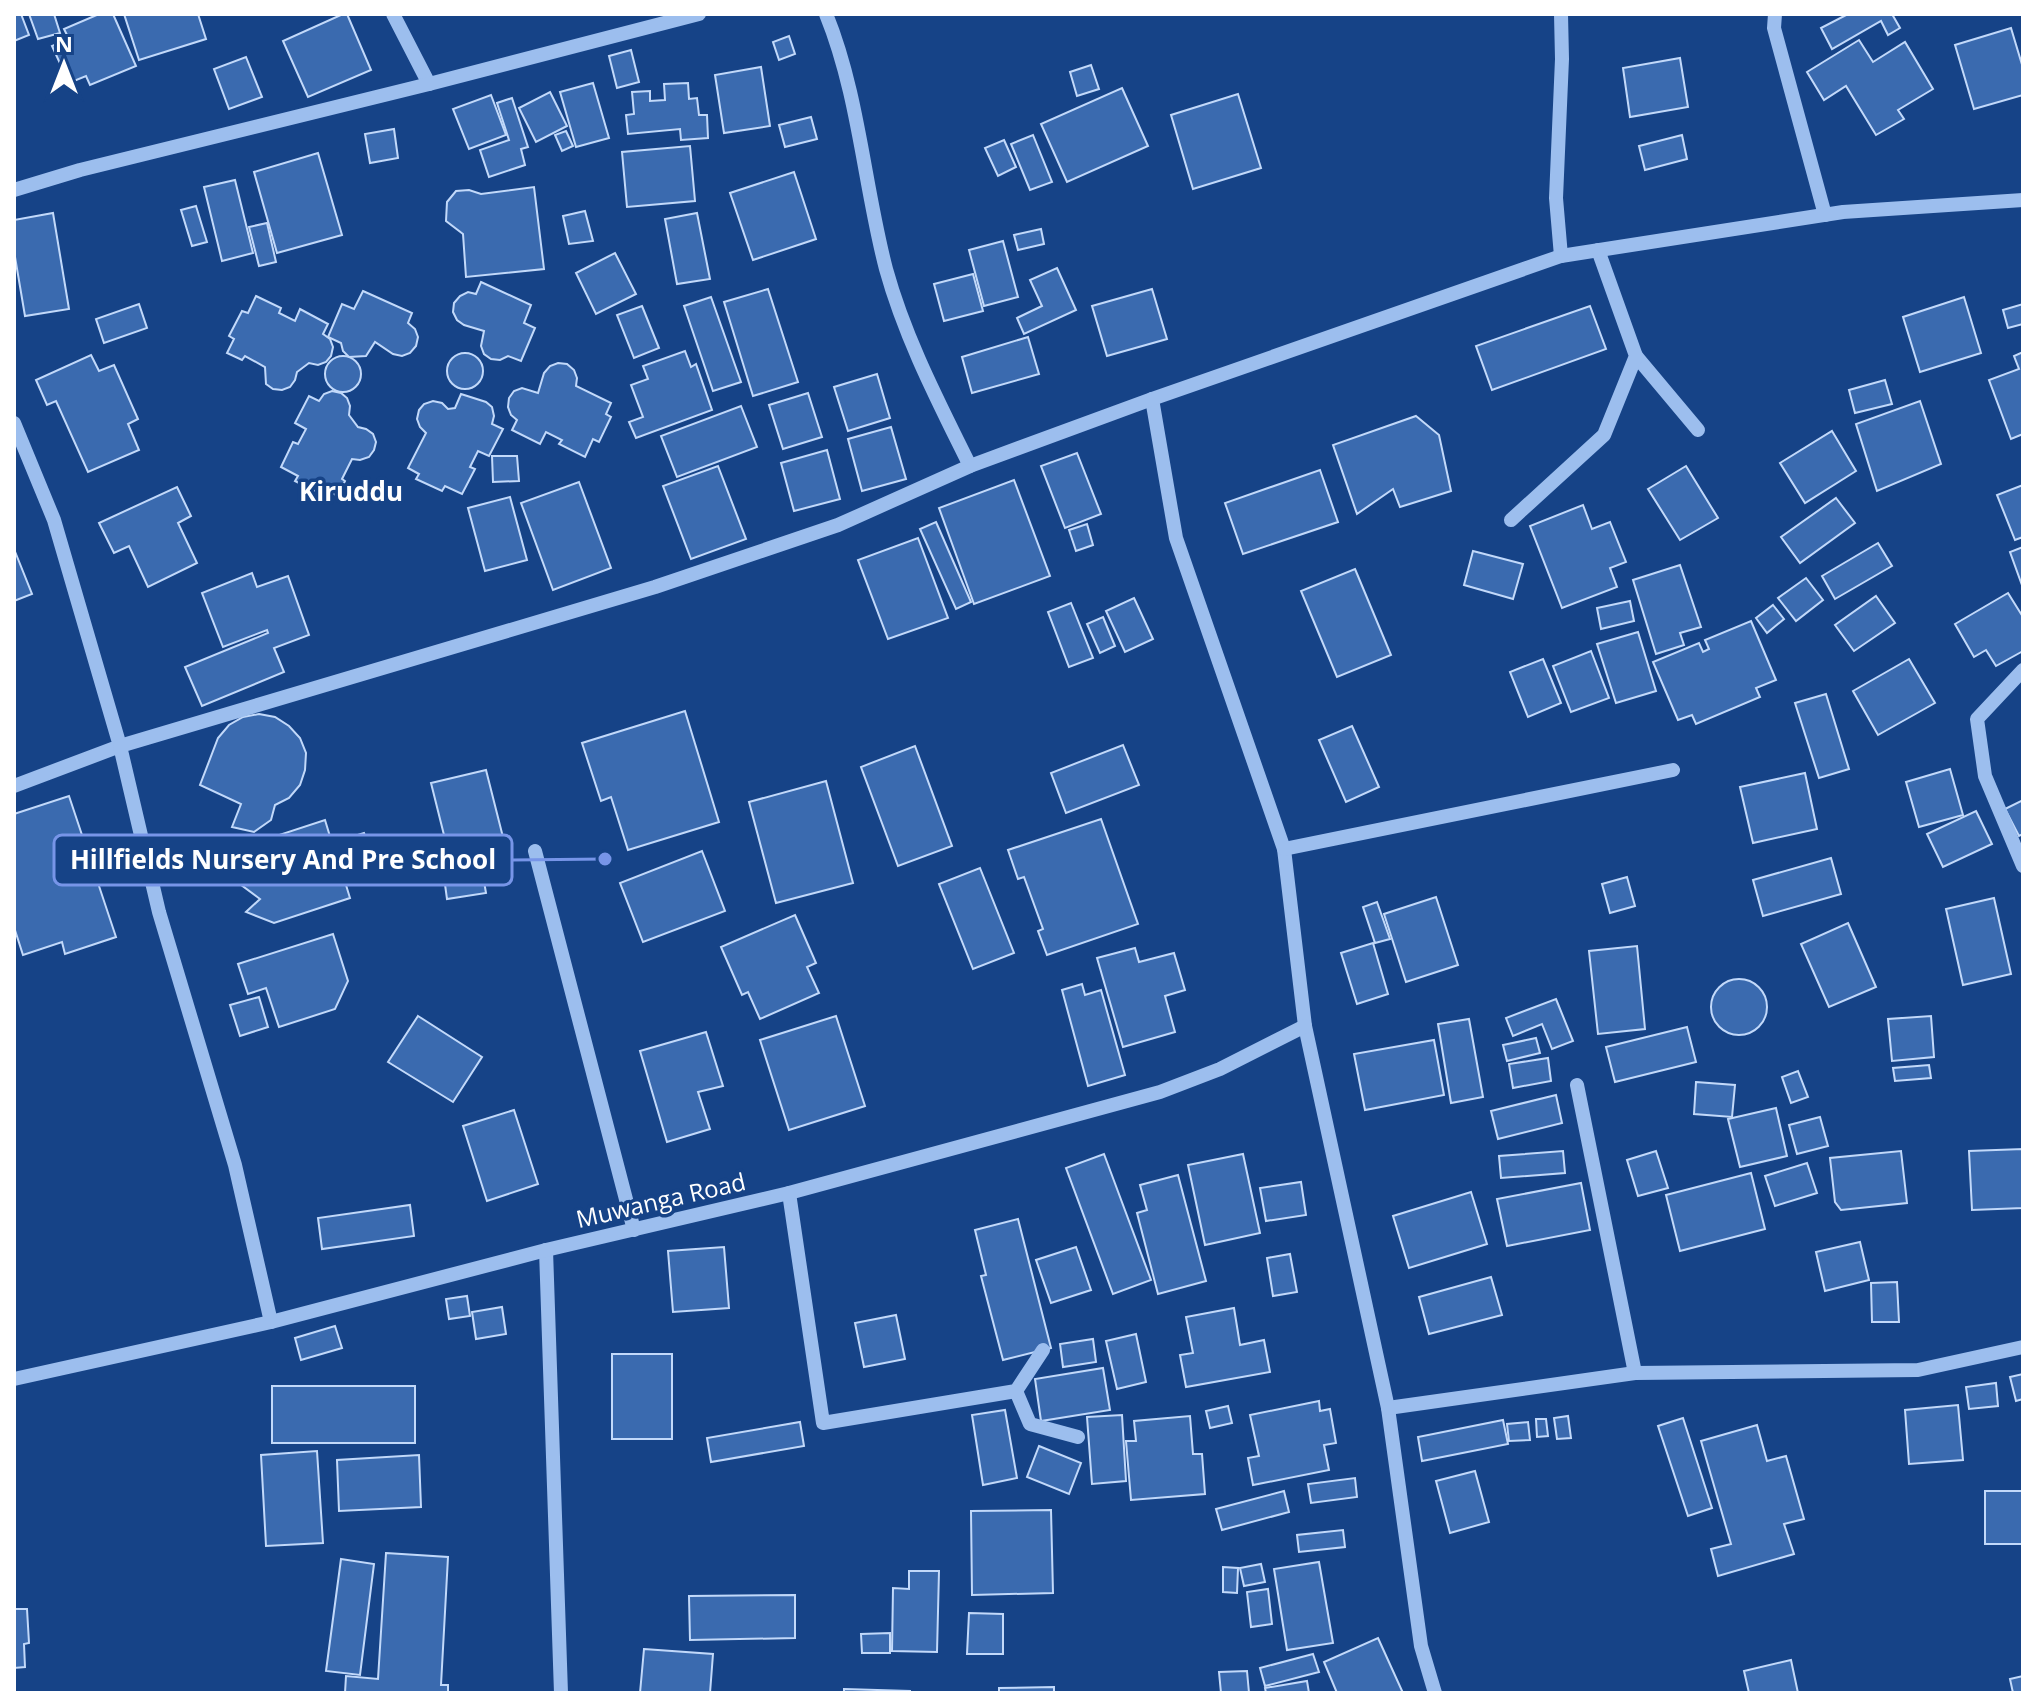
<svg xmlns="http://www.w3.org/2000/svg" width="2037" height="1707" viewBox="0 0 2037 1707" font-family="'Open Sans',sans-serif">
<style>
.building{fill:#3a6aaf;stroke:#c2d9fa;stroke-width:2}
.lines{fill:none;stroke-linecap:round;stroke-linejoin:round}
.minor{stroke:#9cbeee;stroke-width:14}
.labels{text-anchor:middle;stroke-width:7;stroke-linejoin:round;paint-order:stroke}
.street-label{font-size:24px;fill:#fff;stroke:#164387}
.neighbourhood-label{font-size:26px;font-weight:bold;fill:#fff;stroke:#164387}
.leader{fill:none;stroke:#7795e8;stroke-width:3}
.callout-dot{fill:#7795e8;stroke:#164387;stroke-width:3}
.callout{fill:#164387;stroke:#7795e8;stroke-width:3}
.callout-label{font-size:26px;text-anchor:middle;font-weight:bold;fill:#fff}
</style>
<rect width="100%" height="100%" fill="#164387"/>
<g class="building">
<polygon points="14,14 21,14 29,35 14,41"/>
<polygon points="29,14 54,14 60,33 38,39"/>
<polygon points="99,14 113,14 136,66 90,85 86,76 69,83 52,46 69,39 64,29"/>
<polygon points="124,14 198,14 206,39 139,60"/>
<polygon points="343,14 347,14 371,70 308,97 283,41"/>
<polygon points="1848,14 1892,14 1900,28 1888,35 1881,21 1832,49 1821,28"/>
<polygon points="2011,28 2023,68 2023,95 1974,109 1955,45"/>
<polygon points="789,36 795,54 779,60 773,42"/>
<polygon points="1859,40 1873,62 1905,42 1933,89 1898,110 1904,119 1876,135 1846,86 1824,100 1807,72"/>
<polygon points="631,50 639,82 617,88 609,56"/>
<polygon points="246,57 262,97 229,109 214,69"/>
<polygon points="1680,58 1688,107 1630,117 1623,68"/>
<polygon points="1091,65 1099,89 1077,96 1070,72"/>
<polygon points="761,67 770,126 724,133 715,75"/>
<polygon points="593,83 609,138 576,147 560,92"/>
<polygon points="688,83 689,99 697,98 699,115 707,115 708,138 681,140 680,129 628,134 626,115 634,114 632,92 650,91 650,101 665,100 664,84"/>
<polygon points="1122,88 1148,146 1067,182 1041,124"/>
<polygon points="550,92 567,126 536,142 519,108"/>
<polygon points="1238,94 1261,168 1193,189 1171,115"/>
<polygon points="491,95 506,135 469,149 453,109"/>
<polygon points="512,98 528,147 521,149 525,165 489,177 480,150 509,140 497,103"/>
<polygon points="811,117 817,139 785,147 779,125"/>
<polygon points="394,129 398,158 370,163 365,134"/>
<polygon points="566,131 573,146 562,151 555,135"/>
<polygon points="1033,135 1052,182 1030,190 1011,144"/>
<polygon points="1682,135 1687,159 1645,170 1639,146"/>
<polygon points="1004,140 1016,167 998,176 985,148"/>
<polygon points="690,146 695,201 627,207 622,152"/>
<polygon points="318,153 342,235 277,253 254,172"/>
<polygon points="794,172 816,239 753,260 730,193"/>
<polygon points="235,180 253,253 222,261 204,187"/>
<polygon points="534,187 544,269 466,277 463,234 446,221 447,202 456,191 469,190 481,194"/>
<polygon points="196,206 207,242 192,246 181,210"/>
<polygon points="585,211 593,241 569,244 563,216"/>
<polygon points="53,213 69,309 25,316 14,251 14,220"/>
<polygon points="697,213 710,279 677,284 665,219"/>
<polygon points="267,223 276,262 259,266 249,227"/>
<polygon points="1041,229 1044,244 1018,250 1014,235"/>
<polygon points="1003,241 1018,297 984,306 969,250"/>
<polygon points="615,253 636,294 596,314 576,273"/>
<polygon points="1057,268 1076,310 1024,334 1017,318 1042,306 1030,280"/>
<polygon points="973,274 983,311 944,321 934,284"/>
<polygon points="481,282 531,305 524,323 535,328 521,361 508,356 500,360 491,359 484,354 481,346 484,331 464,325 457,320 453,312 454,303 460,296 468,292 476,294"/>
<polygon points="768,289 798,382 753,396 724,302"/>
<polygon points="1152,289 1167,339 1107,356 1092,306"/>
<polygon points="363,291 412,313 408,323 415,329 418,337 416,346 410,353 402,356 393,354 375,342 366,356 349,357 343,351 341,343 328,337 342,304 354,309"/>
<polygon points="256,296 281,308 279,313 295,321 300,309 328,324 323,334 330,339 333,347 331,356 326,362 318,365 309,363 297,372 295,380 290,387 282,390 273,389 266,384 265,367 245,356 242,360 227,353 234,339 229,336 242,311 248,313"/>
<polygon points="711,297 741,382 713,391 684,306"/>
<polygon points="1964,297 1981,353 1920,372 1903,317"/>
<polygon points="139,304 147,328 104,343 96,319"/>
<polygon points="2023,304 2023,324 2008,328 2003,310"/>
<polygon points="642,306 659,348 634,358 617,315"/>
<polygon points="1590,306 1606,349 1492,390 1476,346"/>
<polygon points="1028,337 1039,374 972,393 962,357"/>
<polygon points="685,351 691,367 696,364 712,410 636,438 629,422 643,417 631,385 648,379 643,366"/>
<polygon points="2023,352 2023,434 2011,439 1989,380 2019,369 2014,356"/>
<circle cx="465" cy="371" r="18"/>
<polygon points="91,355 99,371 114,365 138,419 128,424 139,450 88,472 56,401 47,405 36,380"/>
<circle cx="343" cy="374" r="18"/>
<polygon points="558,363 567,364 574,370 577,378 576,386 611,403 606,414 611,417 599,442 593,439 585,457 559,444 562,440 546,432 540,444 512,430 517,420 511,415 508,407 509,398 514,391 522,388 538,393 544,373 550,366"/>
<polygon points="877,374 890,418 848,431 834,387"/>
<polygon points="1885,380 1892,404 1855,413 1849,390"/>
<polygon points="332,391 341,393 347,398 350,406 349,415 358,427 366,429 373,434 376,442 374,450 369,457 360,460 352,459 342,479 345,481 338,496 323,489 321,494 295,481 298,476 281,467 293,442 298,444 306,429 295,423 309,396 319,401 324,394"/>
<polygon points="808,393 822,437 783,449 769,405"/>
<polygon points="461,394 486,402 492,407 494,416 492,424 503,429 489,456 478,451 470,467 475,469 462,494 445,486 442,491 416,479 419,474 408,468 426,433 420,427 417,419 419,410 424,404 433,401 442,403 448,409 455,408"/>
<polygon points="1920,401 1941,464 1877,491 1856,424"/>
<polygon points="741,406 757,447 677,477 661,436"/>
<polygon points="1416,416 1439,435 1451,491 1400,507 1393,489 1357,514 1333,445"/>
<polygon points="891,427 906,479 862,491 848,439"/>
<polygon points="1832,431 1856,471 1805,503 1780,463"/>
<polygon points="827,450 840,499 794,511 781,463"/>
<polygon points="1077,453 1101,514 1065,528 1041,466"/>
<polygon points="492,456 517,456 519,481 493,482"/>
<polygon points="718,466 746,539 691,559 663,486"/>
<polygon points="1686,466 1718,518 1680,540 1648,489"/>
<polygon points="1320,470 1338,522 1243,554 1225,503"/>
<polygon points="1014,480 1050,576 974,604 939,508"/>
<polygon points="579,482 611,568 553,590 521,503"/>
<polygon points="2023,485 2023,537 2015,540 1997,495"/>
<polygon points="177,487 191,516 178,523 197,563 148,587 129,546 114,553 99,523"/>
<polygon points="510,497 527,560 485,571 468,508"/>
<polygon points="1836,498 1855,523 1800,563 1781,537"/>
<polygon points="1583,505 1592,529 1610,522 1626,562 1610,568 1617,587 1562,608 1530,526"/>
<polygon points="936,522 971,602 956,609 920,529"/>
<polygon points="1087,524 1093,545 1076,551 1069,530"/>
<polygon points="918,538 948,618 888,639 858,560"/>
<polygon points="1878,543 1892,566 1835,599 1822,576"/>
<polygon points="2023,547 2023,588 2010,552"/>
<polygon points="14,549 32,594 14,601"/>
<polygon points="1473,551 1523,564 1513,599 1464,585"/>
<polygon points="1680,565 1701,627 1680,633 1684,645 1656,654 1633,580"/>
<polygon points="1355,569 1391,655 1337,677 1301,591"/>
<polygon points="252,573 257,587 288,576 309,635 274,648 284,672 202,706 185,667 268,633 267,630 223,647 202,593"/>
<polygon points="1806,578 1823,600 1796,621 1778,598"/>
<polygon points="2008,593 2023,617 2023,651 1996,666 1986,650 1974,657 1955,624"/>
<polygon points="1876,596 1895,623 1854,651 1835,625"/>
<polygon points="1134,598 1153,639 1125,652 1106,611"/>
<polygon points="1630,601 1634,621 1601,629 1597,608"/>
<polygon points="1071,603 1093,658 1069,667 1048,612"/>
<polygon points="1773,605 1784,619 1767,633 1756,618"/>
<polygon points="1103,617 1115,646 1100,653 1087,624"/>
<polygon points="1751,621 1776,680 1756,688 1760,697 1696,724 1692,715 1678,720 1653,662 1699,643 1703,652 1709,649 1705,640"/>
<polygon points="1638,632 1656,691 1616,703 1597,644"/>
<polygon points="1591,651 1609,698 1571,712 1553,666"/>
<polygon points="1543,659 1561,703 1528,717 1510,672"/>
<polygon points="1909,659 1935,703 1878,735 1853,691"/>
<polygon points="1826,694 1849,769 1819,778 1795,703"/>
<polygon points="685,711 719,822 628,850 611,797 601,801 582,743"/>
<polygon points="259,714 275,717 289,726 300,738 306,753 305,770 300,785 289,798 275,805 271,820 254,832 232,827 241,804 200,785 218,738 229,725 243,717"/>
<polygon points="1352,726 1379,787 1346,802 1319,740"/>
<polygon points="1123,745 1139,785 1066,813 1051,773"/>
<polygon points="915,746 952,846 898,866 861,767"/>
<polygon points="1950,769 1963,815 1919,827 1906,782"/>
<polygon points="486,770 506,849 451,863 431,783"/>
<polygon points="1805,773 1817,829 1753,843 1740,787"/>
<polygon points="826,781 853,883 776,903 749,802"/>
<polygon points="69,796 116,937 65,954 62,942 23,955 14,927 14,814"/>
<polygon points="2023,800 2023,834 2019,836 2005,809"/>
<polygon points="1976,811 1992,844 1943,867 1927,834"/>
<polygon points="1101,819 1138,924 1047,955 1038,931 1043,929 1024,877 1018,879 1008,850"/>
<polygon points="325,820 332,843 364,833 374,862 342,872 350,898 274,923 246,912 260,899 237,882 232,884 223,883 216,877 215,867 219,859 228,855 227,852"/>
<polygon points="702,851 725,911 643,942 620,883"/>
<polygon points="1831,858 1841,894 1763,916 1753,880"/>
<polygon points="481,864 486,893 447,899 443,870"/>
<polygon points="980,868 1014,953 973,969 939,884"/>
<polygon points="1627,877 1635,906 1610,913 1602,884"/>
<polygon points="1436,897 1458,965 1406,982 1384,914"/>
<polygon points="1994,898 2011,974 1963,985 1946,909"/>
<polygon points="1377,902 1390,939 1375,943 1363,907"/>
<polygon points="795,915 816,963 807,967 819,993 760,1019 748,992 742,995 721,947"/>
<polygon points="1848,923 1876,987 1829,1007 1801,944"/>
<polygon points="333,934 348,981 335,1009 279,1027 266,988 248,994 238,964"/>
<polygon points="1373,943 1388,994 1357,1004 1341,953"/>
<polygon points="1637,946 1645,1029 1598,1034 1589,951"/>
<polygon points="1135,948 1139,962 1174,953 1185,990 1165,996 1175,1032 1123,1047 1097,958"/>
<circle cx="1739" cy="1007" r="28"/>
<polygon points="1082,984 1085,995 1101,990 1125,1075 1088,1086 1062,990"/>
<polygon points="259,997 268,1027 240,1036 230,1005"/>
<polygon points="1556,999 1573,1041 1552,1049 1542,1024 1513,1036 1506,1018"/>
<polygon points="418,1016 482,1057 453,1102 388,1062"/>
<polygon points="836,1016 865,1106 789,1130 760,1040"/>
<polygon points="1931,1016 1934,1057 1892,1061 1888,1019"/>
<polygon points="1469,1019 1483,1097 1451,1103 1438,1024"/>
<polygon points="1687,1027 1696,1062 1615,1082 1606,1047"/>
<polygon points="706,1032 723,1086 698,1092 710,1129 667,1142 640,1051"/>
<polygon points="1536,1038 1540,1053 1507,1061 1503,1045"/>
<polygon points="1434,1040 1444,1095 1365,1110 1354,1054"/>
<polygon points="1548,1058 1551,1081 1513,1088 1509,1064"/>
<polygon points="1929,1065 1931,1078 1895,1081 1893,1068"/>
<polygon points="1798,1071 1808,1097 1791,1103 1782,1077"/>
<polygon points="1696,1082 1735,1085 1732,1117 1694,1114"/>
<polygon points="1556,1095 1562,1123 1498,1139 1491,1111"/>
<polygon points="1776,1108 1787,1156 1740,1167 1728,1119"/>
<polygon points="514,1110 538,1184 487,1201 463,1126"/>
<polygon points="1820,1117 1828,1146 1797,1154 1789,1125"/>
<polygon points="2023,1149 2023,1208 1972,1210 1969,1151"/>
<polygon points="1563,1151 1565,1173 1501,1178 1499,1156"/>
<polygon points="1656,1151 1668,1188 1638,1196 1627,1160"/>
<polygon points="1901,1151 1907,1203 1841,1210 1835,1202 1830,1158"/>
<polygon points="1104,1154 1151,1280 1113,1294 1066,1168"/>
<polygon points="1243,1154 1260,1233 1205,1245 1188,1165"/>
<polygon points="1807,1163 1817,1193 1775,1206 1765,1176"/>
<polygon points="1751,1173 1765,1229 1680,1251 1666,1195"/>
<polygon points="1178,1175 1206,1281 1158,1294 1137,1213 1147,1210 1140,1185"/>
<polygon points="1301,1182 1306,1215 1266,1221 1260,1188"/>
<polygon points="1581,1183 1590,1230 1507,1246 1497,1199"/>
<polygon points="1471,1192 1487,1244 1409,1268 1393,1216"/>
<polygon points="410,1205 414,1236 322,1249 318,1218"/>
<polygon points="1018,1219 1051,1348 1003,1360 981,1276 986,1275 975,1230"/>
<polygon points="1860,1242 1869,1280 1825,1291 1816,1252"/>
<polygon points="724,1247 729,1308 673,1312 668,1251"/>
<polygon points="1076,1247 1091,1290 1051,1303 1036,1260"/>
<polygon points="1290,1254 1297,1292 1273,1296 1267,1258"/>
<polygon points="1491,1277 1502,1315 1429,1334 1419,1297"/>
<polygon points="1897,1282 1899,1322 1872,1322 1871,1283"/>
<polygon points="467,1296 470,1316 449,1319 446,1299"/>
<polygon points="502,1307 506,1334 476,1339 472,1312"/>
<polygon points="1234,1308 1240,1345 1264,1340 1270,1372 1186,1387 1180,1355 1193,1353 1186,1317"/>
<polygon points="896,1315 905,1359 864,1367 855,1323"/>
<polygon points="335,1326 342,1348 301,1360 295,1338"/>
<polygon points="1136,1334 1146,1382 1117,1389 1106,1341"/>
<polygon points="1093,1339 1096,1362 1063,1367 1060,1344"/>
<rect x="612" y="1354" width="60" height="85"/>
<polygon points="1103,1368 1110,1410 1041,1421 1035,1379"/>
<polygon points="2023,1374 2023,1399 2016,1401 2010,1377"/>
<polygon points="1996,1383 1998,1406 1969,1409 1966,1387"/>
<rect x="272" y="1386" width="143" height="57"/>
<polygon points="1319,1401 1320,1411 1330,1409 1336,1443 1324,1445 1329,1470 1253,1485 1248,1458 1259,1456 1250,1415"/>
<polygon points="1958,1405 1963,1460 1909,1464 1905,1410"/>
<polygon points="1228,1406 1232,1423 1210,1428 1206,1411"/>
<polygon points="1005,1410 1017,1478 983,1485 972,1415"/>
<polygon points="1122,1415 1126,1481 1092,1484 1087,1417"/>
<polygon points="1190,1416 1193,1454 1202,1454 1205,1494 1131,1500 1126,1441 1136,1441 1134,1421"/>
<polygon points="1568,1416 1571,1438 1557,1439 1554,1418"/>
<polygon points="1683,1418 1712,1508 1688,1516 1658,1426"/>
<polygon points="1536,1419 1546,1419 1548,1436 1537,1437"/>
<polygon points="1503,1420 1508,1444 1422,1461 1418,1437"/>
<polygon points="800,1422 804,1446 711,1462 707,1438"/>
<polygon points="1528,1422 1530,1440 1509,1441 1507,1424"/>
<polygon points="1757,1425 1767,1461 1786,1456 1804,1519 1784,1524 1794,1554 1718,1576 1711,1549 1731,1544 1701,1441"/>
<polygon points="1039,1446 1081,1463 1069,1494 1027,1477"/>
<polygon points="317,1451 323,1543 266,1546 261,1455"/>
<polygon points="419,1455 421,1507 339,1511 337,1460"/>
<polygon points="1475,1471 1489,1522 1450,1533 1436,1481"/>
<polygon points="1355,1478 1357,1497 1311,1503 1308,1484"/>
<polygon points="1284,1491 1289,1512 1222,1530 1216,1509"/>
<rect x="1985" y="1491" width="38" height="53"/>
<polygon points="1051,1510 1053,1593 972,1595 971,1511"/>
<polygon points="1343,1530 1345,1547 1299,1552 1297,1535"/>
<polygon points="386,1553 448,1557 441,1685 448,1685 448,1693 345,1693 346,1676 378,1679"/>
<polygon points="341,1559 374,1564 360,1675 326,1671"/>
<polygon points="1319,1562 1333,1643 1287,1650 1274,1569"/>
<polygon points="1261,1564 1265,1582 1244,1586 1240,1568"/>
<polygon points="1223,1567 1238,1568 1237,1593 1223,1592"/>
<polygon points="909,1571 939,1571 937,1652 892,1651 893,1588 909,1589"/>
<polygon points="1268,1589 1272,1624 1251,1627 1247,1592"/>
<polygon points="795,1595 795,1638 690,1640 689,1596"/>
<polygon points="14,1609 27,1609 29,1643 24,1644 25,1667 14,1668"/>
<polygon points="969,1613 1003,1614 1003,1654 967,1654"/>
<polygon points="890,1633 890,1653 862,1653 861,1634"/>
<polygon points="1378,1638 1403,1693 1337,1693 1324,1662"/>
<polygon points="644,1649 713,1654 710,1693 640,1693"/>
<polygon points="1313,1654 1319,1672 1265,1686 1260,1668"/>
<polygon points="1791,1660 1798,1693 1749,1693 1744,1671"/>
<polygon points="1247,1671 1249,1693 1221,1693 1219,1672"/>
<polygon points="2023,1676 2023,1693 2013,1693 2010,1679"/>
<polygon points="1307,1681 1309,1693 1266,1693 1265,1688"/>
<polygon points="1054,1687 1054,1693 999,1693 999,1688"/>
<polygon points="844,1689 910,1691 910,1693 844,1693"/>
</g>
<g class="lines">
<g class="minor">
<polyline points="393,14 429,84"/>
<path d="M826,14C859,95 864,185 886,269C905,338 939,403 970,466"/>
<polyline points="1775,14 1774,28 1825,215"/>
<polyline points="14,190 80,170 429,84 699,14"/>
<polyline points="1561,256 1556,198 1562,59 1561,14"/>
<polyline points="1636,356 1698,430"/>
<polyline points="1152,399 1176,538 1284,849 1305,1026 1388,1408 1421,1646 1435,1693"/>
<polyline points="14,423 54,520 120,746 14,786"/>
<polyline points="1511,520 1604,435 1636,356 1598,250"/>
<polyline points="2023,670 1977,719 1985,776 2023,866"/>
<polyline points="1284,849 1673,770"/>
<polyline points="535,851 634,1230"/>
<polyline points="1577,1085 1635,1373"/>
<polyline points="789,1193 823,1423 1016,1391 1043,1350"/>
<polyline points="546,1250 561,1693"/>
<polyline points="271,1322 235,1165 159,912 120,746 655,587 838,525 970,466 1152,399 1561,256 1843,212 2023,200"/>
<polyline points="14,1379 271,1322 546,1250 789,1193 1160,1092 1220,1069 1305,1026"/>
<polyline points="1016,1391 1030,1424 1078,1437"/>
<polyline points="1388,1408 1635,1373 1918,1370 2023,1347"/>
</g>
</g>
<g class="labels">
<g class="street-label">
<text transform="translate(661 1201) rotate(-13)" y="8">Muwanga Road</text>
</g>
<g class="neighbourhood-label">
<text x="351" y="501">Kiruddu</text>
</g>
</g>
<path class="leader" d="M605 859L512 860"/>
<circle class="callout-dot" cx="605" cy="859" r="8"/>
<rect class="callout" x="54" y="835" width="458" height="50" rx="8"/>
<g class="callout-label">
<text x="283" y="869">Hillfields Nursery And Pre School</text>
</g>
<rect width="2037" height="1707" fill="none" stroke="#ffffff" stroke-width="32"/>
<g transform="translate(64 64)" stroke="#164387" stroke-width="6" paint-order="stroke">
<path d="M0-6L14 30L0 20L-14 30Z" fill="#ffffff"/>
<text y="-12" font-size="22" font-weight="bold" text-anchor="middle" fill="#ffffff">N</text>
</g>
</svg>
